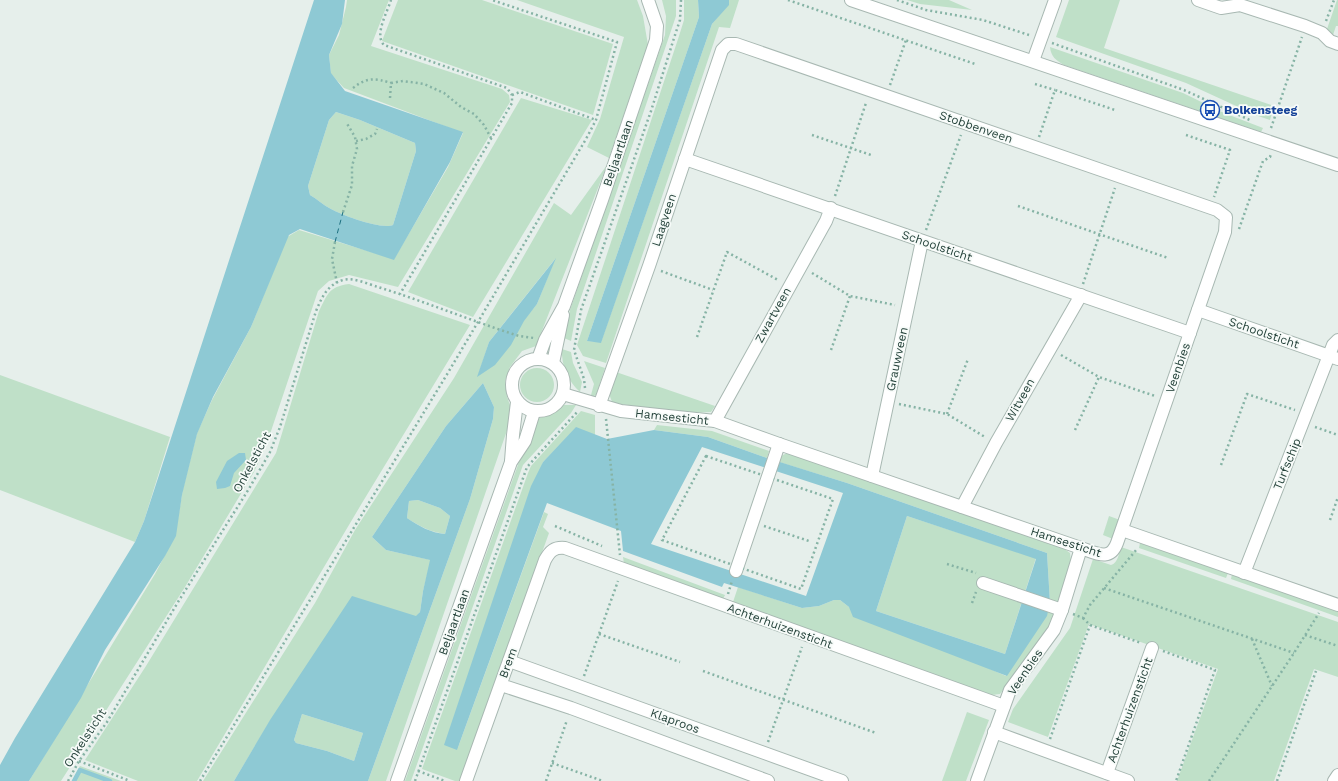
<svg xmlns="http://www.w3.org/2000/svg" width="1338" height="781" viewBox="0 0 1338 781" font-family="'Work Sans',sans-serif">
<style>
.green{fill:#bfe0c8;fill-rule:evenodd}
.water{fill:#8ec9d4;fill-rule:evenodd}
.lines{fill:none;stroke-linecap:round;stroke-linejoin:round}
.stream{stroke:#8ec9d4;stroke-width:4.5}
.ferry{stroke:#1c6f80;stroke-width:1;stroke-dasharray:5 4;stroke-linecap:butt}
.minor-casing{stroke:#a8b8b2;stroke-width:14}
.tertiary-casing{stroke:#a8b8b2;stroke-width:14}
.path{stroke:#86b3a5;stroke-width:2.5;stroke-dasharray:2 3;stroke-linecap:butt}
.minor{stroke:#fff;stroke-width:12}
.tertiary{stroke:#fff;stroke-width:12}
.labels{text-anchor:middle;stroke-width:3.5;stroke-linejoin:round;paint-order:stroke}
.transit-label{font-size:12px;font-weight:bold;fill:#164399;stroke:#f7fbf9;text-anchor:start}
.street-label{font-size:12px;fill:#24423a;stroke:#f7fbf9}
</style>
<rect width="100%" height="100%" fill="#e6efeb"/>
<g class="green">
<polygon points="347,0 389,0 371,46 502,89 509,95 510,102 398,287 349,275 329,281 318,291 266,446 254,472 185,587 61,781 29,781 155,574 175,536 183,489 197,433 212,400 251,327 287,237 299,230 394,259 448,167 463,133 344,88 331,74 329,55 339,35 346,7"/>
<polygon points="398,0 482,0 613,44 593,115 382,41"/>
<polygon points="517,0 637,0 643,16 648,45 609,158 587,147 600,119 624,37"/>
<polygon points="662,0 676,0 676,16 577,309 571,341 564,338 570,310 665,35 666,16"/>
<polygon points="684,0 698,0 699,17 587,341 601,342 712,24 728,5 729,0 739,0 730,28 719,27 606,363 583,356 577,345 679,36 684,20"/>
<polygon points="907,0 949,0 972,10 920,4"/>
<polygon points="1069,0 1120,0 1104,48 1274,106 1270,120 1258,116 1186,83 1056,37"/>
<polygon points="1337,0 1338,0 1338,26 1336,26 1333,35 1327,29"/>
<path d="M1050,47L1183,93L1224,113L1263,128L1261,132L1064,65C1056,60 1051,57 1050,47Z"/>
<polygon points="521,98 592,120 473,317 408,292"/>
<path d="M336,112L360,120L415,143L416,151L393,225C381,230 342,215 331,209C323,205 317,199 310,195L308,186L329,120Z"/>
<path d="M607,165L536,346L522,351L510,367L505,381L507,397L513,413L386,781H368L470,499L493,419L494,407L483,383L446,426L372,537L386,550L431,560L423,591L420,612L417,616L270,721L234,781H203L315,603L355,530L454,378L554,203L571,215ZM555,259L537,304L478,376L489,342Z"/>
<path d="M349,284L470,325L362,503L197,781H138L85,760L146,666L276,453L319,311C328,294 328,287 349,284Z"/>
<path d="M562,349L571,352L573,363L582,382L580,392C568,381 561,365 562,349Z"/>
<polygon points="584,361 605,368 596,395 592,397 591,395 594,384"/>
<circle cx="537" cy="385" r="17"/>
<path d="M616,372L715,406L711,412L689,413L613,403C606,391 611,385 616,372Z"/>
<polygon points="0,375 170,437 144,521 135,542 0,490"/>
<polygon points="564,405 576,405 571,413 523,465 411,781 405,781 524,448 537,419 548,415"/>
<polygon points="581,411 595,415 595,435 576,428 543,462 457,750 544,512 548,514 543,527 549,533 460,781 455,781 422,769 528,473 531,466"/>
<polygon points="657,425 712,431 769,451 767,458 708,437 654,430"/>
<polygon points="787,453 1063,548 1070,553 1071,562 1058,601 1054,604 1050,603 1047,553 847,483 779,462 781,456"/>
<path d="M418,500L440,508L450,516L445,534C430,532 419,526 407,518L409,501Z"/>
<polygon points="907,516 1036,558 1005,654 876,611"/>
<polygon points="1109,516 1120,520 1113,539 1103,535"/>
<polygon points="1140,543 1228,573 1226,578 1139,548"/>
<path d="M1121,547L1338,622V677L1314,669L1274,781H1177L1218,669L1089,624L1048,737L1008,722L1013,709L1070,628L1093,559L1111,565C1118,563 1119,553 1121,547Z"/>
<polygon points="623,557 725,595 723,599 624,564"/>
<polygon points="1232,574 1338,611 1338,617 1231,579"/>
<polygon points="738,587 802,608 819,606 834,600 840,600 849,607 1006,676 1048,610 1054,614 1052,622 1000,694 992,695 733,602"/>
<polygon points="967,712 989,720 966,781 942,781"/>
<polygon points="302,714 363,733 354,761 327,751 296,743 294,740"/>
<polygon points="80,766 121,781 72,781"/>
</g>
<g class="water">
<path d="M314,0H345L342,24L329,55L331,73L345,91L463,132L450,162L394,260L300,229L289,235L251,327L213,397L197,434L182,495L176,536L165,556L105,650L81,698L29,781H0V765L15,738L135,542L144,521ZM336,112L360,120L415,143L416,151L393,225C381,230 342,215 331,209C323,205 317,199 310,195L308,186L329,120Z"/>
<polygon points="698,0 729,0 729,5 712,24 601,343 587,341 699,17"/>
<polygon points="556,258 537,304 524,321 511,345 495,365 477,377 489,342"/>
<path d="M483,383L494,407L493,419L470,499L368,781H234L270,720L352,596L416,616L420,612L423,591L430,560L386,550L372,537L446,426ZM418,500L440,508L450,516L445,534C431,533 419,526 407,518L409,501ZM302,714L363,733L354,761L327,751L296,743L294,740Z"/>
<path d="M576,427L607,439L654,430L708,437L767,458L847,483L1047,553L1050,603L1047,616L1007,676L853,617L849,607L840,600H834L819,606L802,608L724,583L722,587L623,551L621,531L547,503L457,750L444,745L531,486L543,462ZM702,447L843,493L806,596L651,544ZM907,516L1036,559L1005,654L876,611Z"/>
<polygon points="239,453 245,453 246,460 234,473 230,486 225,488 217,489 216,482 227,461"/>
</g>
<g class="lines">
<polyline class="stream" points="74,781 80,770 110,781"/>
<polyline class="ferry" points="335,242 343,212"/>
<g class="minor-casing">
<g id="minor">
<polyline points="1198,0 1221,8 1240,5 1305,26 1322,33 1330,41 1338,44"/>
<polyline points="1033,61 1055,0"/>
<polyline points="685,159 1190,333"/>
<polyline points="1198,310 1338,359"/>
<path d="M563,394L621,411L715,421L779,444L1081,548C1096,553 1110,562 1117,543L1225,232L1226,217L1217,210L736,44H728L722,50L649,266L599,406"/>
<polyline points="715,421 826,221 831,208"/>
<polyline points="872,476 922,241"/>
<polyline points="962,507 996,443 1081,295"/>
<polyline points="1122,530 1338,605"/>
<polyline points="736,571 779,444"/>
<polyline points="1244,573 1333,345 1338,340"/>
<polyline points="983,583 1062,610"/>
<polyline points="509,661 842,781"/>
<polyline points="501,685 571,708 768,781"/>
<polyline points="994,732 1128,781"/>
<polyline points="1107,773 1152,648"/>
<path d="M466,781L545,560C550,551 554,547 565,548L1004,706"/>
<polyline points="977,781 1010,690 1054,630 1062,610 1081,548"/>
<polyline points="1334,781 1338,775"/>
</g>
</g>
<g class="tertiary-casing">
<g id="tertiary">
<polyline points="851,0 1338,165"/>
<circle cx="538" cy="385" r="26"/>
<polyline points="538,359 545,340 564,306 602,200 656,40 657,26 648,0"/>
<polyline points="553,363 563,315"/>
<polyline points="511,461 513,435 517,402"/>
<polyline points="397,781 511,462 525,441 534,412"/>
</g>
</g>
<g class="path">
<path d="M391,0C387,13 374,35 384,45L507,88L512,95V103L400,294"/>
<polyline points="788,0 975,64"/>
<polyline points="897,0 926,10 983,20 1029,35"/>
<polyline points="1326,21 1334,0"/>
<polyline points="1052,43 1184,90 1252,121"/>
<polyline points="1035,84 1055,90"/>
<polyline points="890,85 906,40"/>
<path d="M353,88C367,77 375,78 391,83"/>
<polyline points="512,95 520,92 596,120"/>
<polyline points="390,98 391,83 403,81 424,84 444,93 461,107 474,114 484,125 491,138"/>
<polyline points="1271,128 1302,37"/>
<polyline points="812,135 871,155"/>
<polyline points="1186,135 1230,150 1214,197"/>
<polyline points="1039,137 1055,90 1115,110"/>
<polyline points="356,141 366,139 375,134 377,129"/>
<polyline points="835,196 866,103"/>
<polyline points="1018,206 1168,258"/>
<polyline points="343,212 352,185 352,166 357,149 355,137 346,122"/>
<polyline points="1239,229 1263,161 1270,157 1271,154"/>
<polyline points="926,230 961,135"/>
<polyline points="335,242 332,259 337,283"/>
<polyline points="661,271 713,290"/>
<polyline points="812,273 850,296 895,305"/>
<polyline points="1083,284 1115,188"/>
<polyline points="697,337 727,252 778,280"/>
<polyline points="831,350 850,296"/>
<polyline points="1061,355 1099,377 1155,396"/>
<polyline points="585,388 584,379 574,350 581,310 651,111 675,35 680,20 681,0"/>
<polyline points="899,404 947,414 985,437"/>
<polyline points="947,414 968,359"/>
<polyline points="606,419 620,555"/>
<polyline points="1315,427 1338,435"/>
<polyline points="1075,430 1099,377"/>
<polygon points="706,456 833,499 801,589 662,540"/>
<polyline points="1221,465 1247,394 1295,410"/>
<polyline points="1330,520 1338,497"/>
<polyline points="555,526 602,546"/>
<polyline points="764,526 809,541"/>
<polyline points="947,564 976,573"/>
<polyline points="1104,588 1294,653"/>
<polyline points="728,594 732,581"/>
<polyline points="972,603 976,592"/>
<polyline points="1073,614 1083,618 1090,605 1137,549"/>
<polyline points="1083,618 1090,625 1141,643"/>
<polyline points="599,634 680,662"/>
<polyline points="1305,635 1338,646"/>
<polyline points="1252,639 1272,686"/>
<polyline points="1163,651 1215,670 1176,781"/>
<polyline points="703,671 876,733"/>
<polyline points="584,676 618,581"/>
<polyline points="1050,739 1090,625"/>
<polyline points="768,742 802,647"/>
<polyline points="79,761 130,781"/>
<polyline points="552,763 603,781"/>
<polyline points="418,771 445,781"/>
<path d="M68,781L79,761L107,722L178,602L250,487L270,452L280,427L316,311C322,297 327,285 343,280C353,277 368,284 378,287C426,302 472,321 519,336L534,338"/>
<polyline points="200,781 449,371 586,139 596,120 617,42 492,0"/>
<polyline points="415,781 527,467 578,411"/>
<polyline points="546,781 567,720"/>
<polyline points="1209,781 1294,653 1319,613"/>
<polyline points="1277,781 1316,671"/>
</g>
<use href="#minor" class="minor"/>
<use href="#tertiary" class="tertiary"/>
</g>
<defs>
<g id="bus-ring" transform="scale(1)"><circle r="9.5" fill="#f7fbf9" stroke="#1a4fb4" stroke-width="1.5"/><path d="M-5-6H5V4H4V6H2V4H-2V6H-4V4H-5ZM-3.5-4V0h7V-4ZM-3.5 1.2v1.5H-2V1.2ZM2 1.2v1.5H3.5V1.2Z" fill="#1a4fb4"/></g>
</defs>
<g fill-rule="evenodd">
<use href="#bus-ring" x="1210" y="110"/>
</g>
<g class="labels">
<g class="transit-label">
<text x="1224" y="114">Bolkensteeg</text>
</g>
<g class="street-label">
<text transform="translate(976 127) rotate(19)" y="4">Stobbenveen</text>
<text transform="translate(618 153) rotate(-71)" y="4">Beljaartlaan</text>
<text transform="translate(664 220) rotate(-72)" y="4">Laagveen</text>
<text transform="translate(937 246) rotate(19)" y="4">Schoolsticht</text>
<text transform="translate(773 315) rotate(-61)" y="4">Zwartveen</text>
<text transform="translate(1264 333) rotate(19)" y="4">Schoolsticht</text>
<text transform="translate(897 359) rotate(-78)" y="4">Grauwveen</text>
<text transform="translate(1178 368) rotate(-71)" y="4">Veenbies</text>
<text transform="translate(1020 400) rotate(-61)" y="4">Witveen</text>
<text transform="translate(672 417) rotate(6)" y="4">Hamsesticht</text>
<text transform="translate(252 462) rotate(-62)" y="4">Onkelsticht</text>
<text transform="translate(1287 464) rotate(-68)" y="4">Turfschip</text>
<text transform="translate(1066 542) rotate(18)" y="4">Hamsesticht</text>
<text transform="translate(454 622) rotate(-70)" y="4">Beljaartlaan</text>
<text transform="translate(780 626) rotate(20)" y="4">Achterhuizensticht</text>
<text transform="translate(508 663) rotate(-70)" y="4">Brem</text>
<text transform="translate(1025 672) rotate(-56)" y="4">Veenbies</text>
<text transform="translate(1130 710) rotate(-70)" y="4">Achterhuizensticht</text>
<text transform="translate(675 721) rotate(20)" y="4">Klaproos</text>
<text transform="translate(85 738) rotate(-57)" y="4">Onkelsticht</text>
</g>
</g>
</svg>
